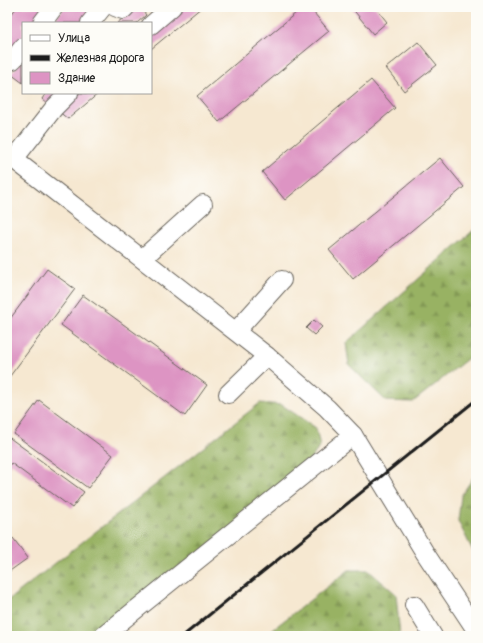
<svg xmlns="http://www.w3.org/2000/svg" width="483" height="643" viewBox="0 0 483 643" font-family="Pangolin,sans-serif">
<style>
.forest{fill:url(#forest-firs);stroke:#5a6740}
.building{fill:#dd94c3}
.lines{fill:none;stroke-linecap:round;stroke-linejoin:round}
.minor-casing{stroke:#68635b;stroke-width:20}
.minor{stroke:#fff;stroke-width:18}
.rail{stroke:#1c1c1c;stroke-width:3}
</style>
<defs>
<pattern id="forest-firs" width="22" height="20" patternUnits="userSpaceOnUse"><rect width="22" height="20" fill="#98b263"/><path d="M5 1l3.5 6h-7zM16 11l3.5 6h-7z" fill="#829855"/></pattern>
</defs>
<rect width="100%" height="100%" fill="#fdfcf7"/>
<filter id="ink" filterUnits="userSpaceOnUse"><feTurbulence type="fractalNoise" baseFrequency=".025" numOctaves="2"/><feDisplacementMap in="SourceGraphic" scale="8" xChannelSelector="R" yChannelSelector="G"/><feConvolveMatrix kernelMatrix="1 2 1 2 8 2 1 2 1" color-interpolation-filters="sRGB"/></filter>
<filter id="wash" filterUnits="userSpaceOnUse"><feTurbulence type="fractalNoise" baseFrequency=".012" numOctaves="4" result="noise"/><feDisplacementMap in="SourceGraphic" scale="16" xChannelSelector="R" yChannelSelector="G"/><feGaussianBlur stdDeviation="0.9" result="paint"/><feColorMatrix in="noise" values="0 0 0 0 0 0 0 0 0 0 0 0 0 0 0 0 0 1.4 0 .05"/><feComposite in="paint" operator="in"/></filter>
<g filter="url(#wash)">
<rect width="100%" height="100%" fill="#f6e8d1"/>
<g class="forest">
<polygon points="476,228 476,352 413,402 386,401 349,365 346,343"/>
<polygon points="260,403 282,405 316,428 320,446 307,465 106,636 7,636 7,601"/>
<polygon points="476,473 476,554 474,553 458,521 461,496"/>
<polygon points="349,570 368,570 396,594 400,636 264,636"/>
</g>
<g id="blocks">
<g class="building">
<polygon points="17,7 45,7 33,23 23,23 23,36 7,57 7,20"/>
<polygon points="65,7 94,7 81,23 52,23"/>
<polygon points="137,7 140,7 146,15 137,23 117,23"/>
<polygon points="183,7 202,7 151,49 151,34"/>
<polygon points="303,7 309,7 329,31 219,122 197,96"/>
<polygon points="351,7 375,7 387,22 373,34"/>
<polygon points="418,42 437,65 404,91 386,68"/>
<polygon points="23,59 23,83 11,74"/>
<polygon points="371,80 395,108 285,200 262,172"/>
<polygon points="46,93 60,93 50,106 42,99"/>
<polygon points="80,93 99,93 68,119 58,111"/>
<polygon points="440,158 464,187 353,279 329,250"/>
<polygon points="47,269 75,289 7,380 7,323"/>
<polygon points="83,295 207,385 185,416 61,325"/>
<polygon points="314,320 322,327 314,335 306,328"/>
<polygon points="39,400 113,455 88,488 14,434"/>
<polygon points="7,436 84,492 72,508 11,463 7,469"/>
<polygon points="13,538 28,558 7,573 7,542"/>
</g>
</g>
</g>
<g filter="url(#ink)">
<use href="#blocks" fill-opacity="0" stroke="#68635b" stroke-width="1"/>
<g class="lines">
<g class="minor-casing">
<g id="minor">
<polyline points="115,7 123,10 126,7"/>
<polyline points="42,23 54,7"/>
<polyline points="90,23 103,7"/>
<polyline points="151,25 172,7"/>
<polyline points="13,60 23,47"/>
<polyline points="7,154 267,356 327,408 353,435 425,553 476,630"/>
<polyline points="14,159 54,108 69,93"/>
<polyline points="143,258 203,204"/>
<polyline points="236,331 282,280"/>
<polyline points="228,394 267,356"/>
<polyline points="414,605 433,636"/>
<polyline points="103,636 353,435"/>
</g>
</g>
<use href="#minor" class="minor"/>
<polyline class="rail" points="183,636 476,400"/>
</g>
</g>
<rect width="483" height="643" fill="none" stroke="#fdfcf7" stroke-width="24"/>
<rect x="22" y="22" width="130" height="72" fill="#fdfcf7" stroke="#a3a29f"/>
<rect x="30" y="35" width="20" height="6" fill="#ffffff" stroke="#a3a29f"/>
<text x="58" y="42" font-size="12" fill="#1c1c1c">Улица</text>
<rect x="30" y="55" width="20" height="6" fill="#1c1c1c" stroke="#a3a29f"/>
<text x="58" y="62" font-size="12" fill="#1c1c1c">Железная дорога</text>
<rect x="30" y="72" width="20" height="12" fill="#dd94c3" stroke="#a3a29f"/>
<text x="58" y="82" font-size="12" fill="#1c1c1c">Здание</text>
</svg>
